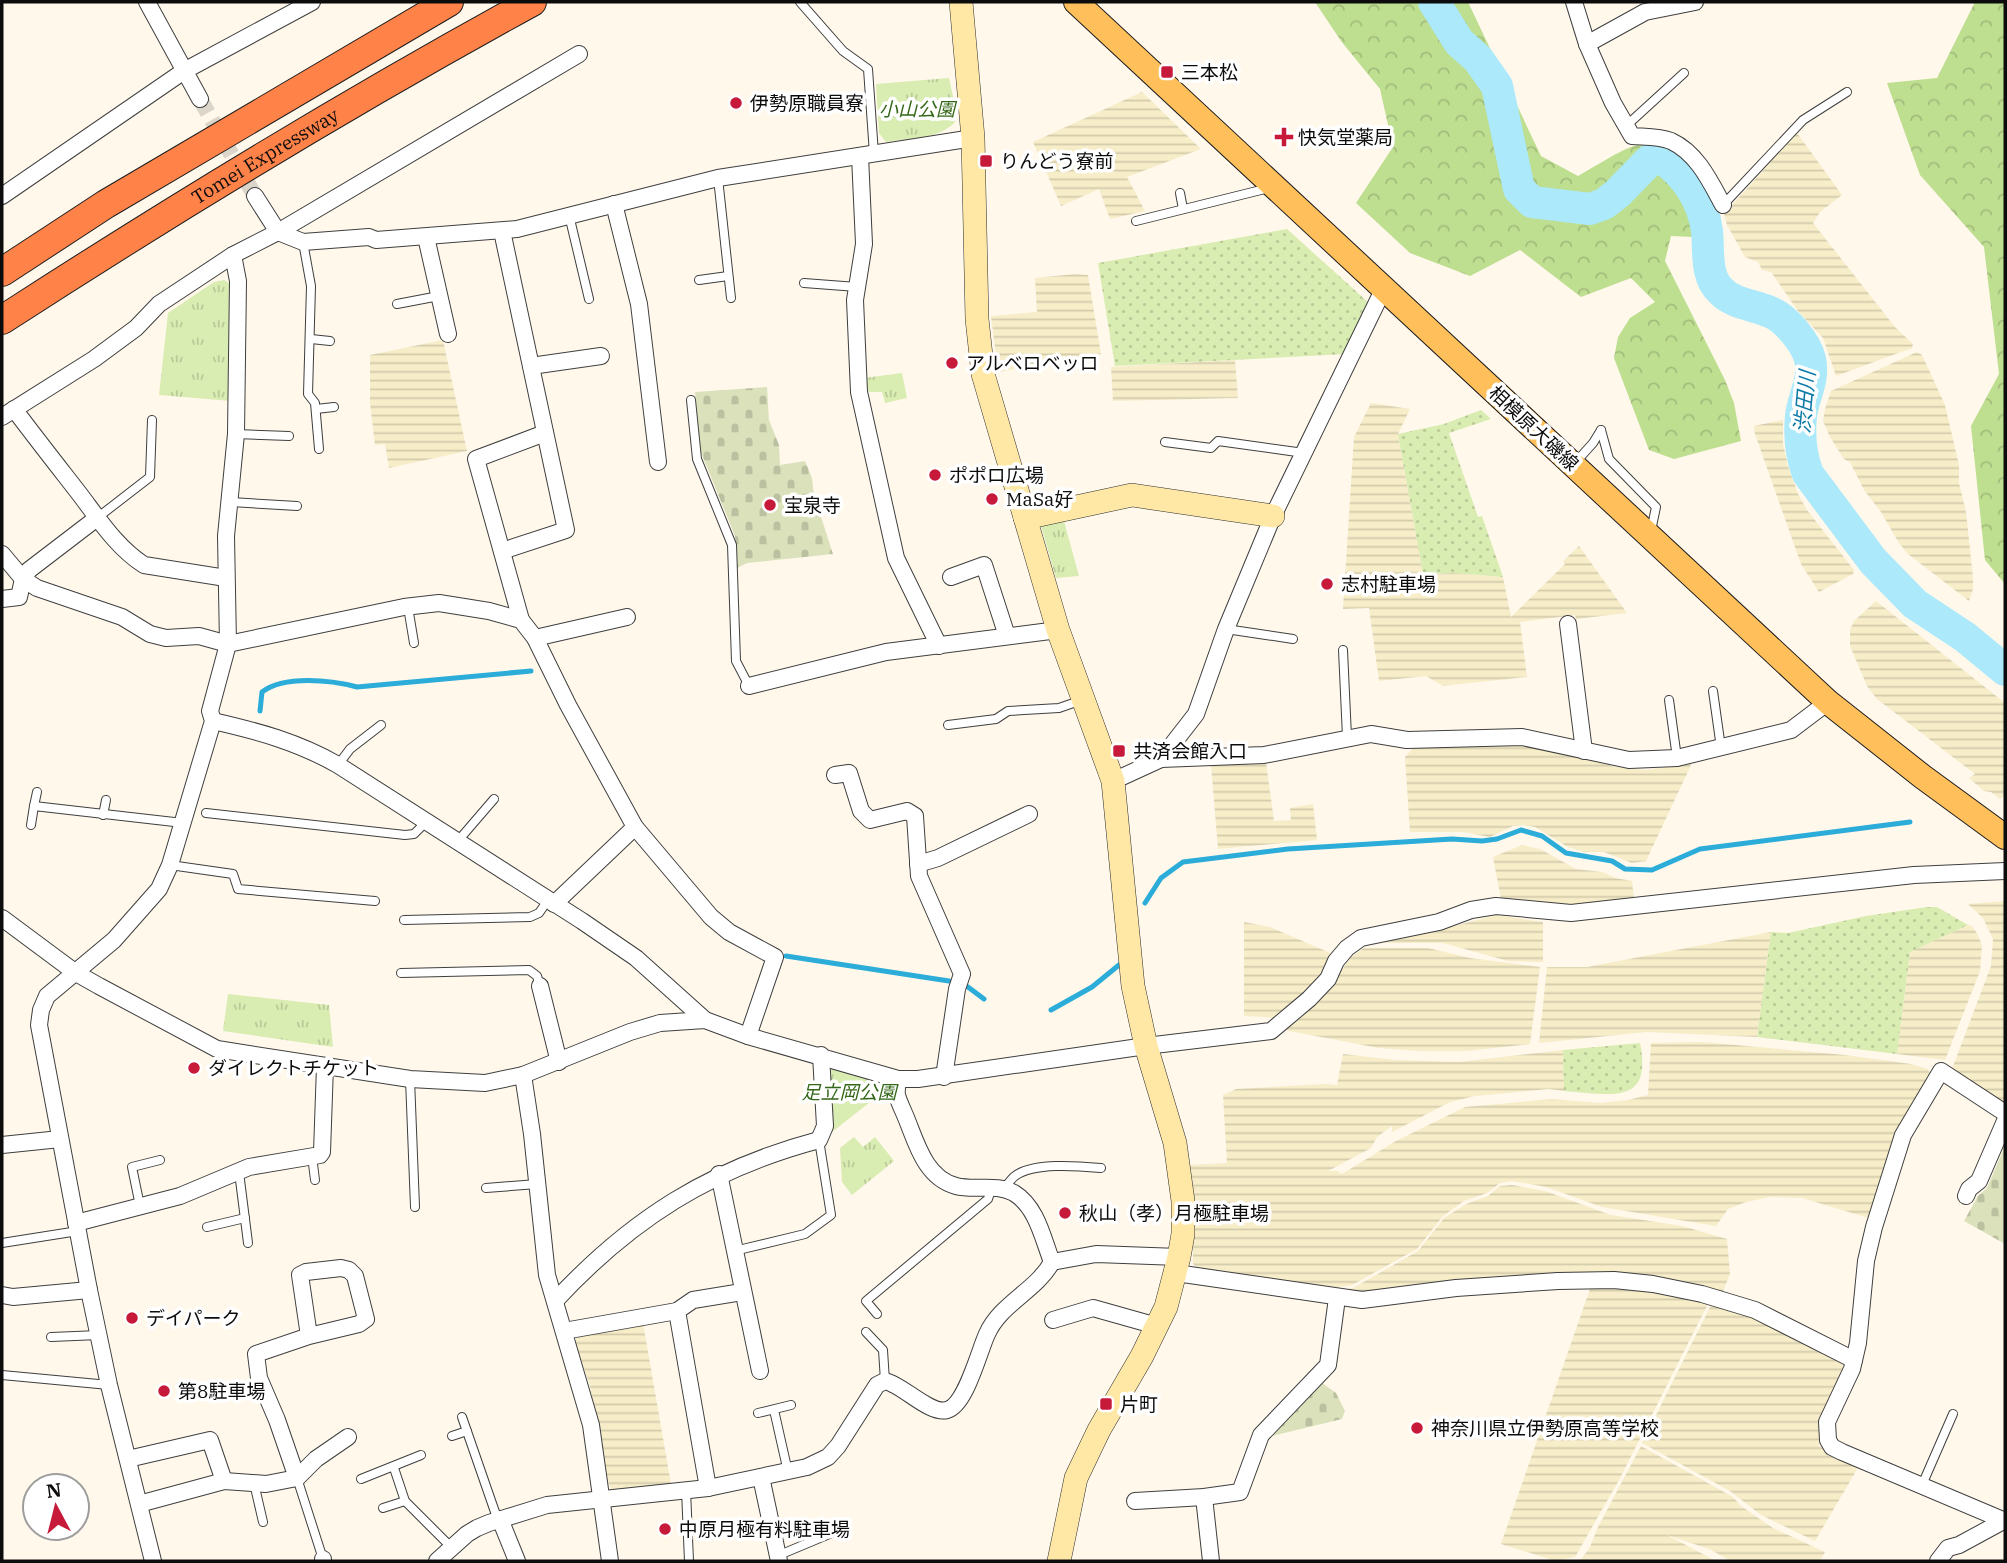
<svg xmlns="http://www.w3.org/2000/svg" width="2007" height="1563" viewBox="0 0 2007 1563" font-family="'IBM Plex Serif','Noto Sans JP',serif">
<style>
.farmland{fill:url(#farmland-rules)}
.grass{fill:url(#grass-dots)}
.forest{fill:url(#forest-crowns)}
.cemetery{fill:url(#cemetery-stones)}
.park{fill:url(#park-tufts)}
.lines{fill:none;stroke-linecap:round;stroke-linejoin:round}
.stream{stroke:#2cacd8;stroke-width:5}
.river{stroke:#abe9fb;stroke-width:32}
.street-tunnel{stroke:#dbd5ca;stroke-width:16;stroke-dasharray:16 8;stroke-linecap:butt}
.lane-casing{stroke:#3f3f3f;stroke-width:10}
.street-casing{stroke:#3f3f3f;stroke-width:18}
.secondary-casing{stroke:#2e2e2e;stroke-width:24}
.primary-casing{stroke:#1d1d1d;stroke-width:26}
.highway-casing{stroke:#1d1d1d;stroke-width:30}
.lane{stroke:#fff;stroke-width:8}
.street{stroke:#fff;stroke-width:16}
.secondary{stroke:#ffe8a6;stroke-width:23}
.primary{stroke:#ffc05b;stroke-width:24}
.highway{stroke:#ff8249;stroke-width:28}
.poi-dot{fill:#c71a3b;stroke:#fff;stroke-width:2.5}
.labels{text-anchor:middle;stroke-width:7;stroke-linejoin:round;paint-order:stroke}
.poi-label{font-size:19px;fill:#0c0c0c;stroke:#fff;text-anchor:start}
.park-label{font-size:19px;font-style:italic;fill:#346818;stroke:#fff}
.street-label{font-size:19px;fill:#0c0c0c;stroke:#fff}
.water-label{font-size:21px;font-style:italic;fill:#0c7aa7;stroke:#fff}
</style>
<defs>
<pattern id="farmland-rules" width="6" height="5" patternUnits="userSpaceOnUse" patternTransform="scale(1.75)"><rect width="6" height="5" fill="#f7edc9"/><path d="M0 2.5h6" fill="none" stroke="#d3caab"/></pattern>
<pattern id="grass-dots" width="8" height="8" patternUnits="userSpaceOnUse" patternTransform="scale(1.75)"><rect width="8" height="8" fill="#d9ecb2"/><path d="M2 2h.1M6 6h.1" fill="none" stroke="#b9c998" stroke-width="1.8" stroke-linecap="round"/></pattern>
<pattern id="forest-crowns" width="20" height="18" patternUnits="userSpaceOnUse" patternTransform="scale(1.75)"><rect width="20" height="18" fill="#bede90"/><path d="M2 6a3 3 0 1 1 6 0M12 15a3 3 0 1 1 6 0" fill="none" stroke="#a2bd7b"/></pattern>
<pattern id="cemetery-stones" width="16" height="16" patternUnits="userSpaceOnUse" patternTransform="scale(1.75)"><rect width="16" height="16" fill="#dbe2bb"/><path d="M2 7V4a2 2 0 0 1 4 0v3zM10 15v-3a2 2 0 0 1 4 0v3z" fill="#bbc1a0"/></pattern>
<pattern id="park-tufts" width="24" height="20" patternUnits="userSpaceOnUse" patternTransform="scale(1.75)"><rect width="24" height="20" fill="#d9ecb2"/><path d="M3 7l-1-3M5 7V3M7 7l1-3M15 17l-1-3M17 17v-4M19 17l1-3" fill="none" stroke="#b9c998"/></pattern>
</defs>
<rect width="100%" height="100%" fill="#fff8eb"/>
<g class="farmland">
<polygon points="1142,92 1201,149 1127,177 1145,211 1110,219 1099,189 1061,206 1033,142"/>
<polygon points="1797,133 1842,195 1820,212 1813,223 1895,327 1913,344 1912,348 1836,376 1823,338 1798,311 1771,272 1762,270 1758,262 1745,257 1727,225 1724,214"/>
<polygon points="1075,274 1088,275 1101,354 998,372 991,316 1037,312 1035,278"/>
<polygon points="443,340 467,451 389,468 385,444 375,445 370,403 370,355"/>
<polygon points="1917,352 1922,355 1945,405 1959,465 1959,483 1966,512 1973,578 1973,589 1969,601 1908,554 1899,543 1881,512 1864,490 1850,462 1844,459 1830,437 1823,421 1825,409 1831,391"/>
<polygon points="1235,360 1238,398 1113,401 1111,367"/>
<polygon points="1371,403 1410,409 1398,434 1423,574 1454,573 1503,577 1511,617 1565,564 1563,561 1579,546 1627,613 1576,619 1575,615 1520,622 1527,677 1443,686 1426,676 1379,681 1369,608 1343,609 1354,437"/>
<polygon points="1783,420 1783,444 1788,466 1798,494 1807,510 1854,570 1853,574 1819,592 1801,564 1755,434 1754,426"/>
<polygon points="1876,601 2005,703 2005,794 2000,799 1991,792 1984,791 1969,778 1975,774 1877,699 1867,686 1850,646 1850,630 1854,621"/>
<polygon points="1511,744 1552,750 1616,767 1646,770 1692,763 1646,861 1632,863 1604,852 1584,852 1568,847 1535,827 1523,825 1513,826 1490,837 1463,832 1410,832 1405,757 1415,746"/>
<polygon points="1266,762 1274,821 1291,820 1290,808 1313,804 1317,840 1218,849 1211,765"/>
<polygon points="1522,845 1540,849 1576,869 1602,872 1615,878 1632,881 1634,899 1578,906 1501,899 1493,857"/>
<polygon points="2005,901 2005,1103 1977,1087 1952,1069 1991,966 1993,939 1983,918 1968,904"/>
<polygon points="1496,915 1543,922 1543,962 1508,961 1443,943 1369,943 1443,929"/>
<polygon points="1244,922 1270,927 1335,955 1319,981 1279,1018 1244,1016"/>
<polygon points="1968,925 1972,926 1978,935 1982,946 1980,971 1945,1060 1897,1054 1910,952"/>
<polygon points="1771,932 1757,1037 1647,1032 1539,1043 1547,967 1587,967"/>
<polygon points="1364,948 1428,948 1470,958 1540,967 1530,1044 1467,1051 1419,1051 1379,1048 1284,1030 1326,992 1351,957"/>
<polygon points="1702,1042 1845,1055 1911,1064 1928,1069 1931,1076 1911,1104 1898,1132 1872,1219 1802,1198 1770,1197 1746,1202 1728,1209 1716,1226 1602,1207 1546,1187 1512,1181 1500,1183 1487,1193 1464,1201 1443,1216 1417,1249 1352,1285 1333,1288 1202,1272 1193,1264 1192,1179 1189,1165 1227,1163 1223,1095 1236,1089 1326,1084 1337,1085 1343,1054 1395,1060 1459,1062 1563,1050 1564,1091 1549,1089 1475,1096 1450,1102 1392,1132 1392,1126 1377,1137 1371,1148 1328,1171 1337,1171 1342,1174 1396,1141 1465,1107 1552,1099 1600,1103 1628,1100 1648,1095 1651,1043"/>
<polygon points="1512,1185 1545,1191 1611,1215 1682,1226 1727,1239 1730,1274 1722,1294 1546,1274 1354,1294 1337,1291 1353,1288 1418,1251 1444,1218 1466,1204 1488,1196 1500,1186"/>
<polygon points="1591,1286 1628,1287 1709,1302 1619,1480 1575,1557 1556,1561 1501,1544"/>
<polygon points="1712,1303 1759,1317 1841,1362 1844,1368 1820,1425 1819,1446 1859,1466 1815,1541 1761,1515 1730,1491 1642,1443"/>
<polygon points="643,1323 671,1484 612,1490 609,1485 590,1386 575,1341 579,1334"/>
<polygon points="1641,1446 1733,1497 1741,1506 1773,1528 1825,1552 1820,1561 1731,1561 1709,1549 1667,1535 1716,1561 1580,1561 1590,1547 1598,1527"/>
</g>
<g class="grass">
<polygon points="1287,229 1369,303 1347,354 1115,366 1098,263"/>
<polygon points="1481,410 1491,419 1449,433 1478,517 1482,516 1503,577 1454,573 1423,574 1398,434 1444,424"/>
<polygon points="1927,907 1937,907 1968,925 1910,952 1897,1054 1757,1037 1771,932 1788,933 1866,916"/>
<path d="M1640,1043C1653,1107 1610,1094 1564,1091L1563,1050Z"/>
</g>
<g class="forest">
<path d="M1315,2H1468L1541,156L1578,176C1594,167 1609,157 1626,149C1672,129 1697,170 1712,207L1693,237L1671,236L1665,261L1725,380L1734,403L1741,441L1674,459L1649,450L1614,358L1618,337L1630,318L1655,302L1631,278L1581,297L1520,250L1470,276L1410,253L1356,203L1393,147L1380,89L1341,41Z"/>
<polygon points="1975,2 2005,2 2005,584 1985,560 1971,426 1999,374 1984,247 1920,175 1887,83 1937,78"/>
</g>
<g class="cemetery">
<polygon points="767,387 769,420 779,445 780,465 805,461 812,478 814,495 833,554 747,563 737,568 735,536 700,450 695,392"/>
<polygon points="2005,1146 2005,1244 1964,1221 1978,1196 1987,1188"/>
<polygon points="1318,1380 1336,1393 1345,1411 1342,1419 1264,1438"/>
</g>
<g class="park">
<path d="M949,78L955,106V122C938,140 909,138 886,142L879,133L876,84Z"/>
<polygon points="224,280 232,285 231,401 159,395 168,313 214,282"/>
<polygon points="902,373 907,398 885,403 882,392 869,392 864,378"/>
<polygon points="1064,521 1079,576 1056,578 1041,526"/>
<polygon points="228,994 329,1005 333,1047 223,1031"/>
<polygon points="836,1066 889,1083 888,1088 832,1132 828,1073"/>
<polygon points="854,1137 863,1147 875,1137 894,1161 852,1195 842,1182 840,1148"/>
</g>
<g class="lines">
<g class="stream">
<path d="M260,711L262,692C284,675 331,680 357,687L531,671"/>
<polyline points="1145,903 1161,878 1183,862 1288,849 1452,839 1482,841 1497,839 1521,830 1542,836 1566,853 1612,861 1625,869 1652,870 1700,849 1910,822"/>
<polyline points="786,956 949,981"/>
<polyline points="968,987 984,999"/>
<polyline points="1051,1010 1092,987 1119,965"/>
</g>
<path class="river" d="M1434,2L1459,42L1478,59L1497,86L1519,189L1532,202L1590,209L1604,204L1618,193L1650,160L1660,157C1685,173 1703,200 1707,231C1709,250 1705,277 1721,291C1733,304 1754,305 1770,312C1786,318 1806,343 1810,359C1815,380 1803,397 1801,416C1799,436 1801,456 1808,474L1873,561L1915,604L1965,637L2005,670"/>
<polyline class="street-tunnel" points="200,99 255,196"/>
<g class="lane-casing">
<g id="lane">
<polyline points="800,2 843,51 868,69 874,154"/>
<polyline points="1626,126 1684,73"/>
<polyline points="718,178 731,298"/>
<polyline points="1180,193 1183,209"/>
<polyline points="1723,205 1803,120 1847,92"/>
<polyline points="569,215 589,299"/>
<polyline points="1136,221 1269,188"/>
<polyline points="303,242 311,286 308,394 315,403 319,449"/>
<polyline points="699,280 728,276"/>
<polyline points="804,283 857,287"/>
<polyline points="397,304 439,296"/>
<polyline points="311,339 330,341"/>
<polyline points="691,400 697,459 732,545 736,661 749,686"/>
<polyline points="316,409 334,407"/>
<polyline points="1601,430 1609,459 1656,507 1651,531"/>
<polyline points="236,434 289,436"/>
<polyline points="1165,442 1211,448 1218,441 1304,453"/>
<polyline points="1575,463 1593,443 1601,430"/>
<polyline points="231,502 297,506"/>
<polyline points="97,518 150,477 152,420"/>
<polyline points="408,607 414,643"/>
<polyline points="1226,629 1293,639"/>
<polyline points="1343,650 1347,737"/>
<polyline points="1713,691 1721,748"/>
<polyline points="1669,700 1677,758"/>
<polyline points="948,725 996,719 1008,711 1059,708 1082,700"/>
<polyline points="338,765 350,749 381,725"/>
<polyline points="34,806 37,792"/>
<polyline points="206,813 405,835 414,834 426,822"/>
<polyline points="103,815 106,800"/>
<polyline points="31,825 34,806 183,823"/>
<polyline points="457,842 494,799"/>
<polyline points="170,865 233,874 238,889 375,901"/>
<polyline points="404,920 530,917 539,913 548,900"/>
<polyline points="401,973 529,970 537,976 540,986"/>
<polyline points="410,1079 415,1207"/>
<polyline points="312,1156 315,1180"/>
<polyline points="239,1172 248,1243"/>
<polyline points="486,1188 537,1184"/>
<path d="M1004,1189C1007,1185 1011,1179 1015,1176C1033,1162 1079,1166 1101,1168"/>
<polyline points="140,1206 132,1167 160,1160"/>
<polyline points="207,1227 245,1218"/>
<polyline points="2,1243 78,1231"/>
<polyline points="734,1251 805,1234 831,1215 819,1140"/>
<polyline points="877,1314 866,1301 988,1199 992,1187"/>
<polyline points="866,1332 883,1350 885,1381"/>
<polyline points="51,1337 99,1335"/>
<polyline points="2,1375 109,1385"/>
<polyline points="774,1410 788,1472"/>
<polyline points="758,1413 791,1405"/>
<polyline points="462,1417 495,1512 500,1519"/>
<polyline points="452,1436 467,1431"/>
<polyline points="394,1468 405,1501 451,1547"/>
<polyline points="297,1478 323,1559"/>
<polyline points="361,1479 421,1455"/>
<polyline points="254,1483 263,1522"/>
<polyline points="1922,1485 1953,1414"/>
<polyline points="686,1490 689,1561"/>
<polyline points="383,1508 405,1501"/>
<polyline points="777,1556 839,1530"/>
</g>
</g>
<g class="street-casing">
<g id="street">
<polyline points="147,2 200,99"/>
<path d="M1574,2L1587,44L1613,103L1632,136C1644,137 1659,136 1671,141C1697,153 1710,181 1723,205"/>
<polyline points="1587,44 1645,12 1695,2"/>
<polyline points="860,156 864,244 855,300 859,392 896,558 939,646"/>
<polyline points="2,196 184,71 312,2"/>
<polyline points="255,196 278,232 303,242 369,237 376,240 517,229 718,178 973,138"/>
<polyline points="614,204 639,304 658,462"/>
<polyline points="502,231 566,530 502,551"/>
<polyline points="426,237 448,334"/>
<polyline points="531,366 601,356"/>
<path d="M14,409C35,437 57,465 78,492C98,518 116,547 144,565L226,578"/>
<polyline points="2,417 94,359 136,328 159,304 233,255 278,232 579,54"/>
<polyline points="2,554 23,579 37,588 122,617 150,634 166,638 199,636 228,644 404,607 439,603 489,611 521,620 535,638 568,705 635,827 711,917 729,932 775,957 748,1036"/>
<polyline points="951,577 984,565 1007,636"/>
<polyline points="2,599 19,597 23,579 29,570 97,518"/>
<polyline points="521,620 476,459 545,433"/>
<polyline points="1568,624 1584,751"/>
<polyline points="535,638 627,617"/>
<polyline points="749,686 886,652 1058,630"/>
<path d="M213,721C257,731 298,742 338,765L582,921L636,958L705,1020"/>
<polyline points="1161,759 1264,755 1371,734 1407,740 1522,737 1629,760 1677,758 1791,730 1828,702"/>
<polyline points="835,775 849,773 861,811 870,820 907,811 915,816 919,876 962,974 957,989 944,1077"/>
<polyline points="1113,781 1161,759 1196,714 1226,629 1273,516 1384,288"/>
<polyline points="918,864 938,858 1029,814"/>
<polyline points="554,904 635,827"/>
<polyline points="2,918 76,973 99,986 217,1049 242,1053 410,1079 485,1083 523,1075 630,1032 660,1023 705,1020 748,1036 898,1079 918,1079 1146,1046 1271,1031 1309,999 1328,979 1336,961 1347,948 1361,938 1439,922 1471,910 1496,906 1571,913 1914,875 2005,871"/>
<polyline points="540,986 559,1062"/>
<polyline points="523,1075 532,1134 547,1275 591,1425 610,1561"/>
<polyline points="2,1145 60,1139"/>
<polyline points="719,1174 760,1371"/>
<polyline points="1966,1196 1969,1189 1979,1181 2005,1121"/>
<polyline points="76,1223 180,1196 249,1167 320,1155 322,1152 325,1066"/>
<polyline points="1052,1262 1096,1254 1179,1257"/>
<polyline points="1176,1273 1362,1300 1456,1288 1558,1281 1614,1280 1653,1284 1702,1294 1755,1310 1854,1360"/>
<polyline points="2,1295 13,1297 89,1290"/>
<path d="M555,1301C631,1219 710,1169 819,1140L825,1126L821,1055"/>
<polyline points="677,1311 708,1488"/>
<polyline points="1053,1320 1093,1308 1157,1326"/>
<polyline points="564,1331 677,1311 693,1300 742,1292"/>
<polyline points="128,1459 210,1440 224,1481"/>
<polyline points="761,1477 779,1561"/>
<polyline points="297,1478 277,1420 259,1378 256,1354 309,1336 359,1324 366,1319 355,1276 349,1270 341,1268 306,1272 300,1275 309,1336"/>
<polyline points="1204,1497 1211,1561"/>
<polyline points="1135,1501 1204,1497 1240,1492 1261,1435 1328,1365 1337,1298"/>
<polyline points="139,1504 224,1481 266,1484 297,1478 316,1459 348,1437"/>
<polyline points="500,1519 517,1561"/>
<polyline points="2003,1520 1842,1452 1832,1447 1828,1440 1827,1422 1852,1369 1858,1343 1866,1261 1874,1227 1903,1135 1941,1071 2005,1113"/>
<polyline points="323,1559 323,1561"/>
<polyline points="153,1561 109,1385 89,1290 39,1025 41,1010 47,996 114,940 159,889 170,865 213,721 210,711 228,644 226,536 236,434 238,281 233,255"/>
<path d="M437,1561L467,1534L477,1528L489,1523L547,1505L708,1488L807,1467L828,1457L838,1446L877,1385L885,1381C903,1385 930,1415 947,1410C966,1405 979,1351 987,1334C1001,1303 1036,1291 1052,1262C1043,1239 1037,1207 1014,1193C996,1183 975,1191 956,1186C926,1178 917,1145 907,1120C904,1112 899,1103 897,1095C896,1090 898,1083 898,1079"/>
<polyline points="1938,1561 1948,1548 1959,1545 2005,1520"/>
</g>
</g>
<g class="secondary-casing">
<g id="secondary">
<polyline points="961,2 973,138 977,319 983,374 1058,630 1113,781 1133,986 1146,1046 1175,1143 1183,1201 1183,1234 1179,1257 1166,1307 1142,1356 1099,1430 1076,1478 1059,1561"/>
<polyline points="1025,518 1132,495 1273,516"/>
</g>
</g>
<g class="primary-casing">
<polyline id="primary" points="1076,2 1828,702 1923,777 2005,837"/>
</g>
<g class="highway-casing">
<g id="highway">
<polyline points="2,272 106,204 449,2"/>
<path id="s1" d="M2,320C175,208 351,101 532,2"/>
</g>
</g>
<use href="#lane" class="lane"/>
<use href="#street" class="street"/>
<use href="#secondary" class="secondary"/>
<use href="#primary" class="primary"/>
<use href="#highway" class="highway"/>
</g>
<g class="poi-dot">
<rect x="1160" y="65" width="14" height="14" rx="3.5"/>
<circle cx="736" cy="103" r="7"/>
<path d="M1280.5 126.5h7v7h7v7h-7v7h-7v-7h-7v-7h7z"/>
<rect x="979" y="154" width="14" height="14" rx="3.5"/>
<circle cx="952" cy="363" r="7"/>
<circle cx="935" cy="475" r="7"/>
<circle cx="992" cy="499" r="7"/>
<circle cx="770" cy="505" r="7"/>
<circle cx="1327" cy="584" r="7"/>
<rect x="1112" y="744" width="14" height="14" rx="3.5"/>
<circle cx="194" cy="1068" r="7"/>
<circle cx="1065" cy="1213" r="7"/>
<circle cx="132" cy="1318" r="7"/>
<circle cx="164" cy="1391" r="7"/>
<rect x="1099" y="1397" width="14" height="14" rx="3.5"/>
<circle cx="1417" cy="1428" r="7"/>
<circle cx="665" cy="1529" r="7"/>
</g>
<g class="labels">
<g class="poi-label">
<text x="1181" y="79">三本松</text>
<text x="750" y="110">伊勢原職員寮</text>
<text x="1298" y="144">快気堂薬局</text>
<text x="1000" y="168">りんどう寮前</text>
<text x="966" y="370">アルベロベッロ</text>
<text x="949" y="482">ポポロ広場</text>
<text x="1006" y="506">MaSa好</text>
<text x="784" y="512">宝泉寺</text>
<text x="1341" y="591">志村駐車場</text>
<text x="1133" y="758">共済会館入口</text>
<text x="208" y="1075">ダイレクトチケット</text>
<text x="1079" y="1220">秋山（孝）月極駐車場</text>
<text x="146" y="1325">デイパーク</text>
<text x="178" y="1398">第8駐車場</text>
<text x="1120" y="1411">片町</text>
<text x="1431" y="1435">神奈川県立伊勢原高等学校</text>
<text x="679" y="1536">中原月極有料駐車場</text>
</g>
<g class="park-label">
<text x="917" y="116">小山公園</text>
<text x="849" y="1099">足立岡公園</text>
</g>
<g class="street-label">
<text dy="7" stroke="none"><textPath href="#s1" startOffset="310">Tomei Expressway</textPath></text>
<text transform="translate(1534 428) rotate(43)" y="7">相模原大磯線</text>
</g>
<g class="water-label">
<text transform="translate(1805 402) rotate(-85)" y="7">渋田川</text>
</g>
</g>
<rect width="2007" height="1563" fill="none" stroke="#0c0c0c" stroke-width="7"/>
<g transform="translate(56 1507) rotate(353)"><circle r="33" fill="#ffffff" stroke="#9e9e9e" stroke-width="2"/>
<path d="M0-5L12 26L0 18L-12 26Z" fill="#c71a3b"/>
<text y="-10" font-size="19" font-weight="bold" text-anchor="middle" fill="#0c0c0c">N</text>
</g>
</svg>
